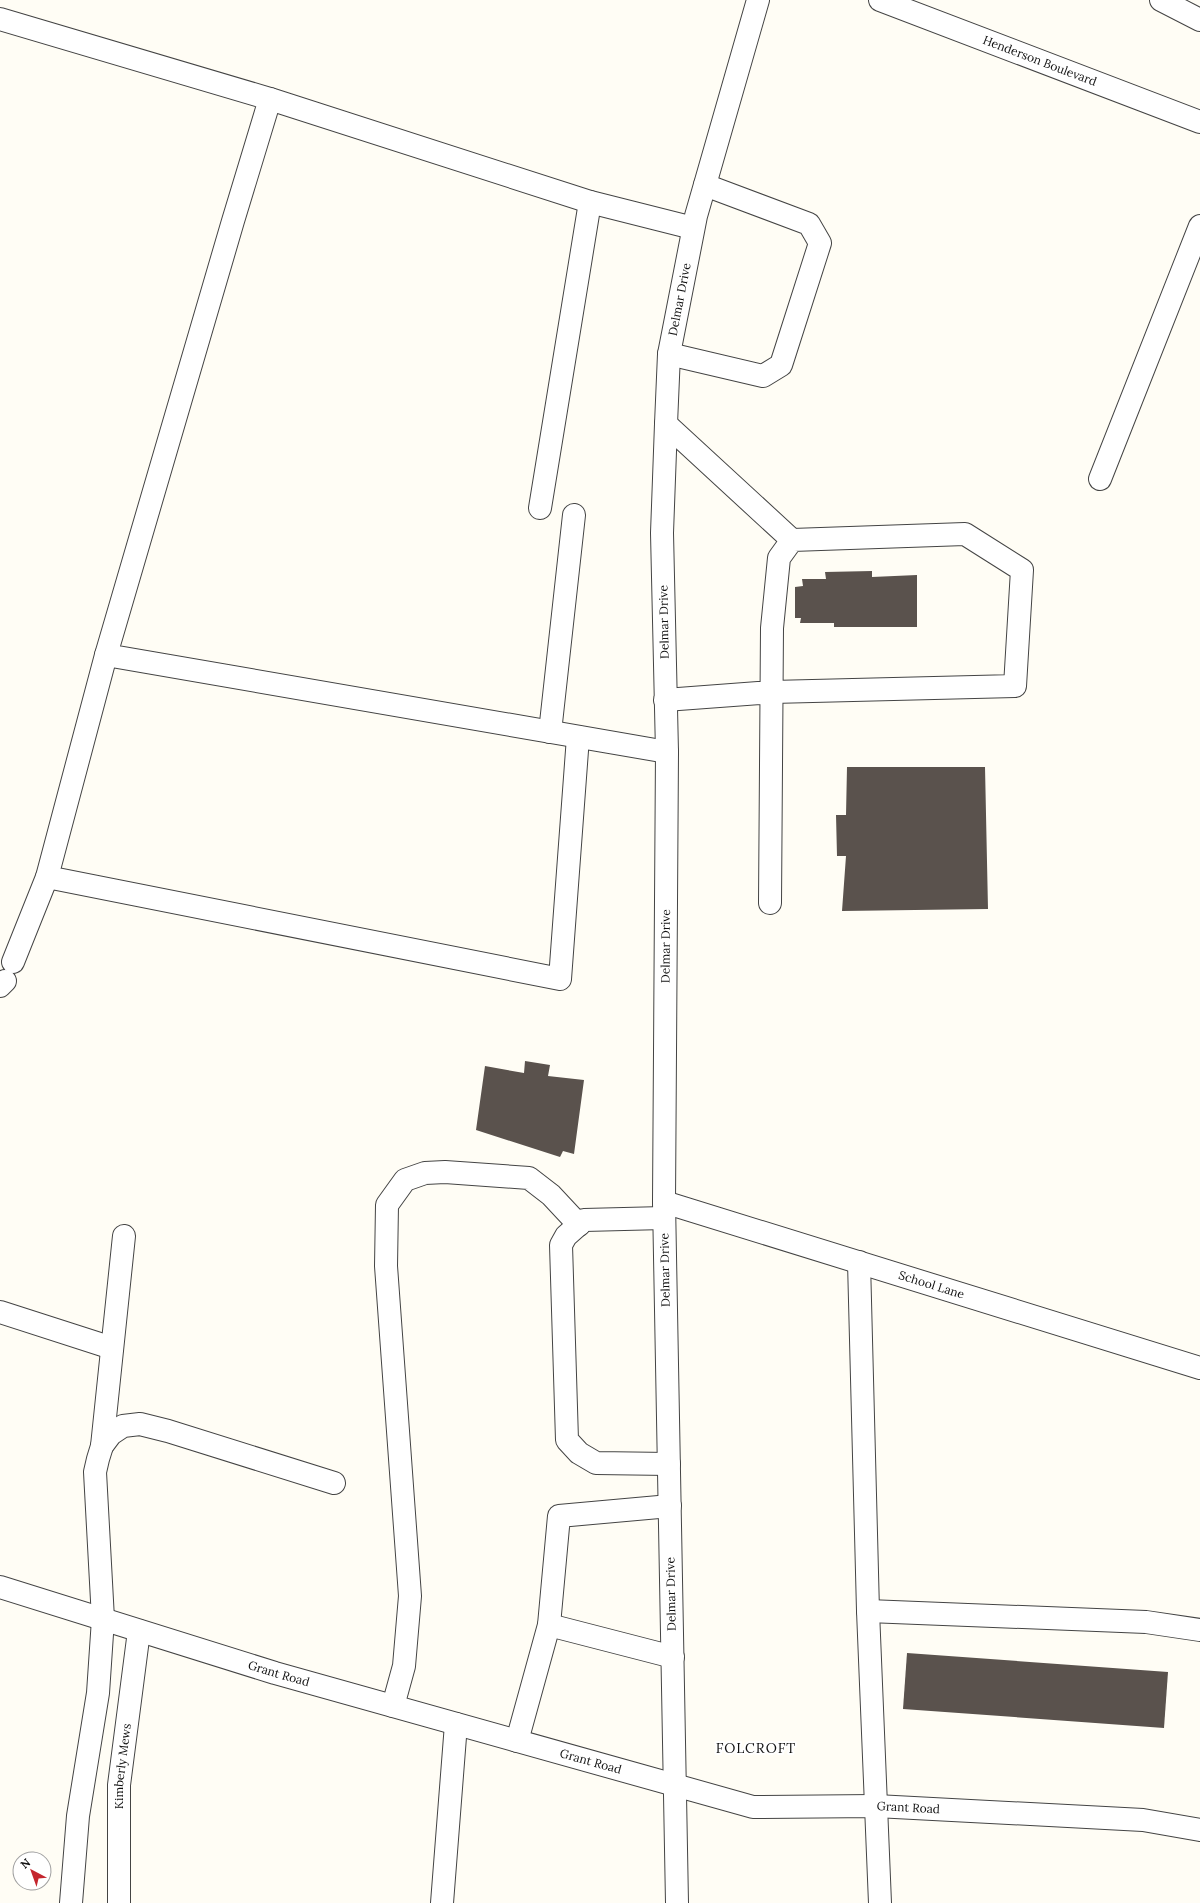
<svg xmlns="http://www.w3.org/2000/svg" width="1200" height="1903" viewBox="0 0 1200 1903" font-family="Lora,serif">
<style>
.building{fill:#5a524d}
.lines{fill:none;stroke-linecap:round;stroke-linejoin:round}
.minor-casing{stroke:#444;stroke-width:24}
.minor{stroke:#fff;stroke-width:22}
.labels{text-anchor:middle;stroke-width:4;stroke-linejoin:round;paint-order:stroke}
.street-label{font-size:12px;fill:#111;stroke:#fff}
.quarter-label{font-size:14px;letter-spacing:1px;fill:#111;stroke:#fff}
</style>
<rect width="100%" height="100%" fill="#fffdf5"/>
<g class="building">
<polygon points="872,571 872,577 917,575 917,627 834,627 834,623 800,623 801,618 795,618 795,587 803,586 802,579 826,579 825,572"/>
<polygon points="847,767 985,767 988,909 842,911 846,856 837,856 836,815 846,815"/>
<polygon points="525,1061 550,1065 548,1076 584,1080 574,1154 563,1151 560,1157 476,1130 485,1066 524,1073"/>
<polygon points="907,1653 1168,1672 1164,1728 903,1709"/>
</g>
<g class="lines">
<g class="minor-casing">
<g id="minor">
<path id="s1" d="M880,0L1200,122"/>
<polyline points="1161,0 1200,20"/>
<polyline points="0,19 270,99"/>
<polyline points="669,354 763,376 781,365 820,243 809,224 705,185"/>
<polyline points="666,424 792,540"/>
<polyline points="1100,479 1200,226"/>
<polyline points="540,508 590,202"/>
<polyline points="106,655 47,877 560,979 578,737"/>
<polyline points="665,700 772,692 1015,686 1022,570 965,534 792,540 779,558 772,628 770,903"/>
<polyline points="550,732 574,515"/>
<polyline points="667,752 106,655 233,221 270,99 590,202 693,228"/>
<polyline points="13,962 47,877"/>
<polyline points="0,986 5,981"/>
<path id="s2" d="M664,1202L1200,1368"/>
<polyline points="664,1218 584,1220 566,1236 561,1245 567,1440 579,1453 596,1463 669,1464"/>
<polyline points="859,1262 868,1611 880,1903"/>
<polyline points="0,1312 112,1348"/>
<polyline points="102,1446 124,1236"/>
<path id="s3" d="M0,1587L275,1673L753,1807L876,1806L1143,1820L1200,1830"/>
<polyline points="868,1611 1146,1622 1200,1630"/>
<polyline points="549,1625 673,1657"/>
<polyline points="393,1706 404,1666 410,1596 386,1266 387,1205 405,1180 425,1173 445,1172 529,1178 551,1195 579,1225"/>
<polyline points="517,1741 549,1625 559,1516 670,1506"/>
<polyline points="71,1903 78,1816 98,1693 103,1619 95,1472 98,1459 102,1446 111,1434 123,1426 140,1424 168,1431 334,1483"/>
<path id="s4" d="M119,1903V1785L139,1631"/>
<polyline points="442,1903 456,1724"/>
<path id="s5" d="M677,1903L664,1202L667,752L662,533L666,424L669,354L696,216L758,0"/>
</g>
</g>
<use href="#minor" class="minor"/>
</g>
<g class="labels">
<g class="street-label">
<text dy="4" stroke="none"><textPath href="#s1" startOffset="171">Henderson Boulevard</textPath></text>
<text dy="4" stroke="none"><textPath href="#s5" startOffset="1605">Delmar Drive</textPath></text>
<text transform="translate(664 622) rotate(-91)" y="4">Delmar Drive</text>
<text dy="4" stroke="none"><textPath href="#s5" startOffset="957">Delmar Drive</textPath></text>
<text transform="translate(665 1270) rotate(-91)" y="4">Delmar Drive</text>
<text dy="4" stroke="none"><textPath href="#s2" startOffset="280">School Lane</textPath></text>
<text transform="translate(671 1594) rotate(-91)" y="4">Delmar Drive</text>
<text dy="4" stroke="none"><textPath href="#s3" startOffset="292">Grant Road</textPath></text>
<text dy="4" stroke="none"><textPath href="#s3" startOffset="616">Grant Road</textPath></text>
<text dy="4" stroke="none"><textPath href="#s4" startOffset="137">Kimberly Mews</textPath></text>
<text dy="4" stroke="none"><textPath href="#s3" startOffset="940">Grant Road</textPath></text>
</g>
<g class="quarter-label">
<text x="756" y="1753">FOLCROFT</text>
</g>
</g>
<g transform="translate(32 1871) rotate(319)"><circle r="19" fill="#ffffff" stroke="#a0a0a0"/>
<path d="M0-3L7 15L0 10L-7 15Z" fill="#c4262e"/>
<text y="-6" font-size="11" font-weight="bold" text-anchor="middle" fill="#111111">N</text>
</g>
</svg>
